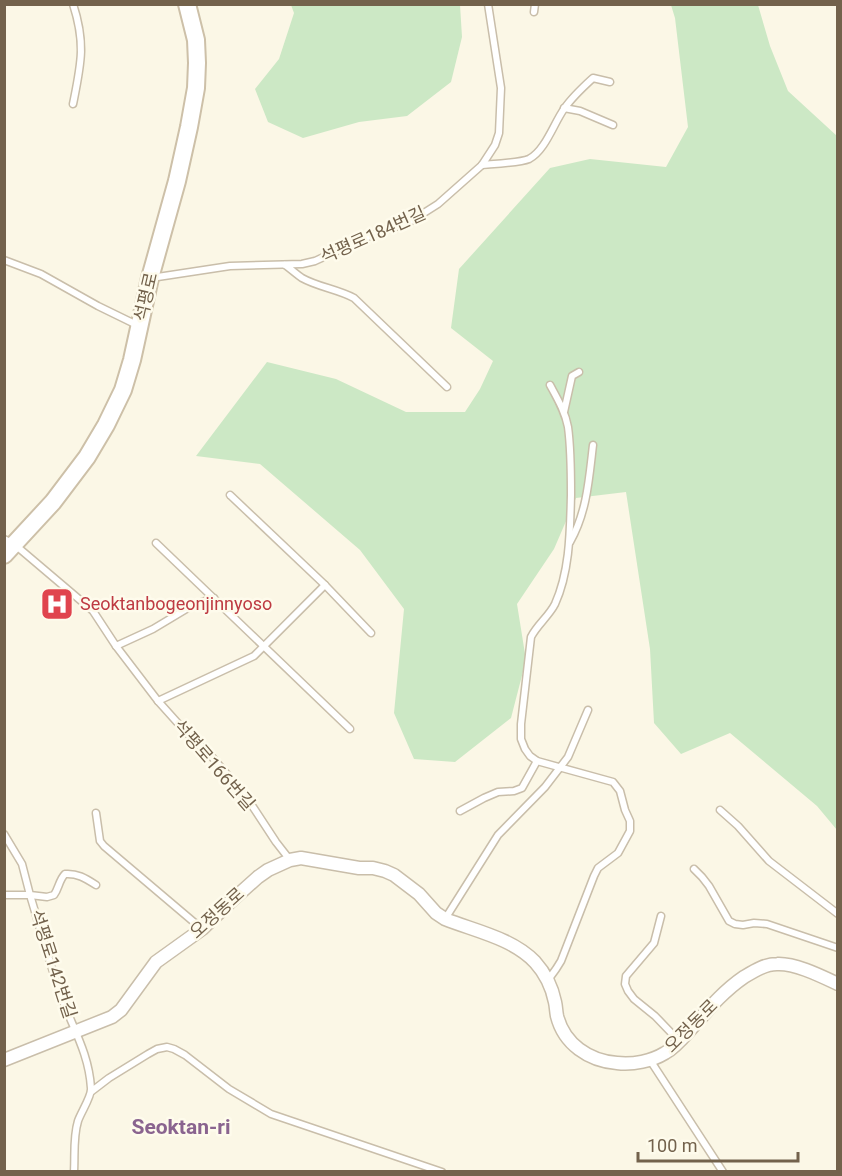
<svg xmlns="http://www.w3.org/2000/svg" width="842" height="1176" viewBox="0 0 842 1176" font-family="Roboto,'Noto Sans KR',sans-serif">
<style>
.green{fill:#cce8c5}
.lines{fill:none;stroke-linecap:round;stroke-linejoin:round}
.lane-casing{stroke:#c9beaa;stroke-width:9}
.street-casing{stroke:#c9beaa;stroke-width:15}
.secondary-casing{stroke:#cdc0a8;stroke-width:20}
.lane{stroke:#fff;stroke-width:6}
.street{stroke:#fff;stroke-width:12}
.secondary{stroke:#fff;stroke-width:16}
.labels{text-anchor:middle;stroke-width:5;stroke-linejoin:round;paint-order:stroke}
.street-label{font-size:18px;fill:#73624c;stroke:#fefbec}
.health-label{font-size:18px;fill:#be3a42;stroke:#fefbec;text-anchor:start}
.quarter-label{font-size:21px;font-weight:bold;fill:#8a648f;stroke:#fefbec}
</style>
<rect width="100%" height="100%" fill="#fbf7e6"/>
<g class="green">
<polygon points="291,5 460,5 462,37 451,82 407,116 359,122 303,138 268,122 255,89 279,59 294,13"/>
<polygon points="671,5 758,5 770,46 788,91 837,136 837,830 817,806 730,733 681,754 654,723 650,649 626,492 576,498 554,549 517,604 526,660 511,718 455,762 414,759 394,713 404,609 360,550 260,464 196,456 267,362 336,379 406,412 465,412 480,389 493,361 451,328 459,269 550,168 590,159 666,167 688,127 675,18"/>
</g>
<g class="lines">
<g class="lane-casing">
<g id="lane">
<path d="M73,4C86,44 81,64 73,104"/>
<polyline points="534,12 535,4"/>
<polyline points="564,108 580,111 613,125"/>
<path d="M482,165C493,164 519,163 529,159C545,151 554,123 564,109C572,97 582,88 593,78L610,82"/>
<polyline points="4,260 41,274 98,306 139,326"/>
<path d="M285,265C291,269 296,274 302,278C318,287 337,289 354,298L447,387"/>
<polyline points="151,278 230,266 302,264 315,261 379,232 408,223 438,204 482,165 495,145 499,133 501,88 488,4"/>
<polyline points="564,412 572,376 579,372"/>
<polyline points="230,495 325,585"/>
<polyline points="4,539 14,544 93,611 116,646 158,701 184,730 212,757 231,779 253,807 276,842 290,860"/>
<path d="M570,542C587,512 589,479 593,445"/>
<polyline points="156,543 350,729"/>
<polyline points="116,646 153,629 193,605 214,598"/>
<polyline points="158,701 254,656 325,585 371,633"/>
<polyline points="720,810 738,826 769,861 838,914"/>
<polyline points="460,811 484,798 498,792 514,791 522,788 537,761"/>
<polyline points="96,813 100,841 104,846 202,929"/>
<path d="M4,834L22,864L30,895L47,897L54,895C59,888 59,880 65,874C77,873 85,878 96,885"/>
<polyline points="694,869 702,877 709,886 729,921 735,924 743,925 754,923 767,924 838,948"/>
<path d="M4,895H30C41,931 50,966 63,1001C74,1030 89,1055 91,1088C92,1096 81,1112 78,1121C73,1137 75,1155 74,1172"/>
<polyline points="661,916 654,943 626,976 625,984 628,991 634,999 655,1016 679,1041"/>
<polyline points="445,919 498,835 545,787 568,757 588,710"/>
<path d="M548,980L556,969L561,961L594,876L598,868L618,853L630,831V821L625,810L620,791L613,782L537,761L530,756L525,749L521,739V724L531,637C537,625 549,616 555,604C570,571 570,531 571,495C571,472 571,449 568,427C565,411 557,398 550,385"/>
<polyline points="650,1060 723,1172"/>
<polyline points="92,1091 109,1078 148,1054 157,1049 167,1047 174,1049 185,1055 229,1089 271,1114 442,1172"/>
</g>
</g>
<g class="street-casing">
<path id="street" d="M4,1060L112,1017L121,1010L156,962L202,929L229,903L258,877L268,870L290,860L301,858L359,868H373L385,871L394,875L419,894L436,913L445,919C475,931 512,938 535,962C545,973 552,987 555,1002C556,1006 556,1011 557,1016C564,1044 589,1061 617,1063C633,1065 652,1061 665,1053C674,1048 682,1039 689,1031C706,1012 722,992 744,977C754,971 765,964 777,964C795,963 821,976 838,984"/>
</g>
<g class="secondary-casing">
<polyline id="secondary" points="4,555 53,502 87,457 106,425 123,390 132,360 150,278 177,181 189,127 196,88 197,63 196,40 187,4"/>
</g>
<use href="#lane" class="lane"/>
<use href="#street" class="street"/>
<use href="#secondary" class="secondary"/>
</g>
<defs>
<g id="hospital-square" transform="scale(1.725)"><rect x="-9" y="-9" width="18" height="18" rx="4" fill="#e0444e" stroke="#fefbec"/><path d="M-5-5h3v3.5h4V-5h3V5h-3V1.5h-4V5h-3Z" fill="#fff"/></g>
</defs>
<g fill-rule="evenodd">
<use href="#hospital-square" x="57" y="604"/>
</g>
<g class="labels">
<g class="street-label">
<text transform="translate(373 235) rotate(-24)" y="6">석평로184번길</text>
<text transform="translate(146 297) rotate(-77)" y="6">석평로</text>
<text transform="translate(214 765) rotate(49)" y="6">석평로166번길</text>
<text transform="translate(217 913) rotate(-42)" y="6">오정동로</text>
<text transform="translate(53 964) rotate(72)" y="6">석평로142번길</text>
<text transform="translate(691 1026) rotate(-45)" y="6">오정동로</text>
</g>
<g class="health-label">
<text x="80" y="610">Seoktanbogeonjinnyoso</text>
</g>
<g class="quarter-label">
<text x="181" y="1134">Seoktan-ri</text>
</g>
</g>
<rect width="842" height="1176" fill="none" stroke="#73624c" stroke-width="12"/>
<path d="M638 1152v9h160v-9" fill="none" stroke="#73624c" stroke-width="3"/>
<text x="647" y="1152" font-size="18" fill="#73624c" stroke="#fefbec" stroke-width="4.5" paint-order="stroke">100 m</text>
</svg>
